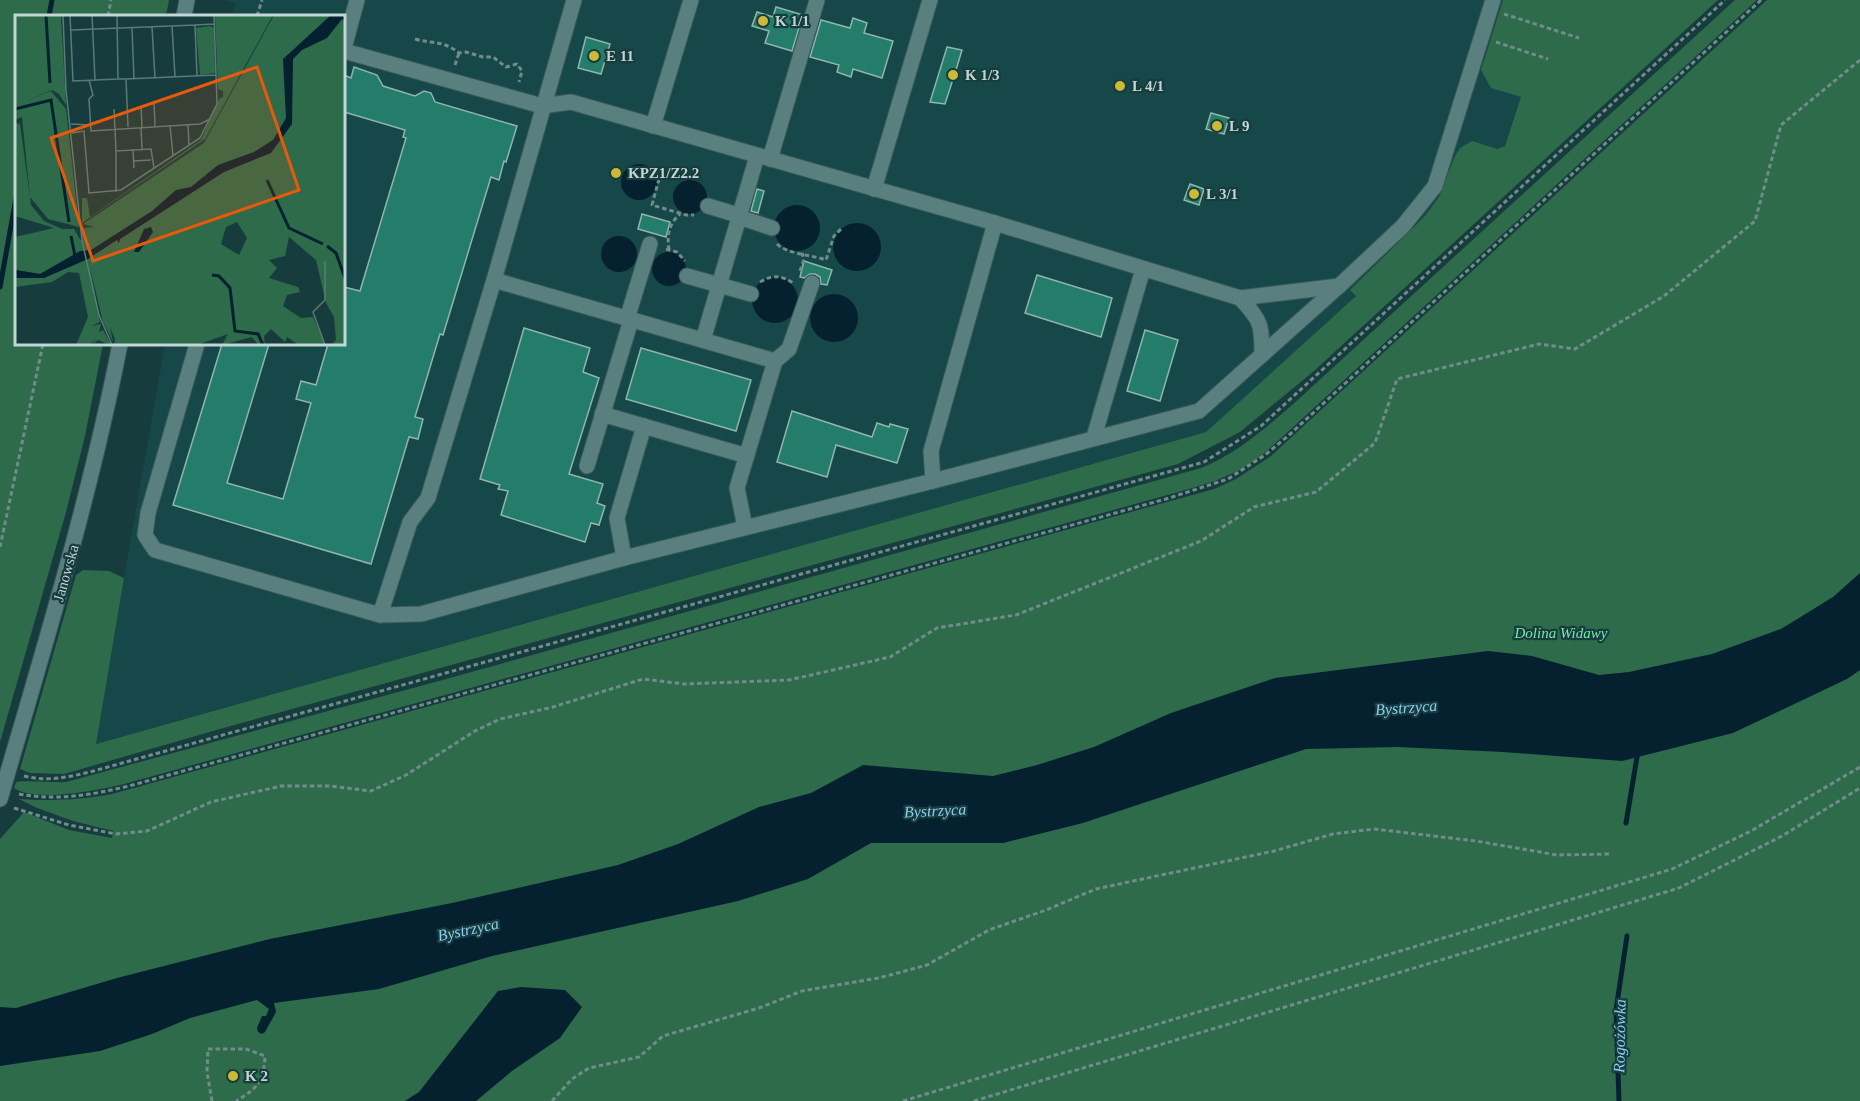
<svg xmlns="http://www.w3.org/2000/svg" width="1860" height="1101" viewBox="0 0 1860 1101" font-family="Georgia,serif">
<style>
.built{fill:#164849}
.green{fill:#2d6b4a}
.water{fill:#05212f}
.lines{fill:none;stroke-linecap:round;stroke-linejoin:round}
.stream{stroke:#05212f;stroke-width:5}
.building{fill:#247c6b;stroke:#90b5ab;stroke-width:1.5}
.minor-casing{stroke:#3a5959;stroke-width:17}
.path{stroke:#708c8c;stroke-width:3;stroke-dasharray:4.5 3;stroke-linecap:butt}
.minor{stroke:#597f7f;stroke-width:15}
.poi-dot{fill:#cdb938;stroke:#173c3d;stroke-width:2}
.labels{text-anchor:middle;stroke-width:4.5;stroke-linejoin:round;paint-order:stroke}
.poi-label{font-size:15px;font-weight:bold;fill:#c2d6d6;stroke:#173c3d;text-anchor:start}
.street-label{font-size:15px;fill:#c2d6d6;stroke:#173c3d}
.park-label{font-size:15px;font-style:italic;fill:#76e8aa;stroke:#173c3d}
.water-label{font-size:16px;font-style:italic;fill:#8dccf1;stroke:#173c3d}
.inset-river{fill:none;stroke:#05212f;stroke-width:3}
.inset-road{fill:none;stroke:#5b7a7a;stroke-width:1.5}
.view{fill:#e8590c;fill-opacity:0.15;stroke:#e8590c;stroke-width:3}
.inset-edge{fill:none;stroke:#c2d6d6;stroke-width:3}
</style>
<rect width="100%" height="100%" fill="#173c3d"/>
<polygon class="built" points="224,0 1682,0 1206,432 95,744 165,344 344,344 344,16 232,16 236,4"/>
<g class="green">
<polygon points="0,0 169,0 166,16 16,16 16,344 103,344 85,436 66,512 0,742"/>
<polygon points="1503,0 1718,0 1314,371 1240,432 1178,464 220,729 64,774 30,773 20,769 76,575 83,570 109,571 124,578 96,744 1206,432 1356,296 1350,290 1425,216 1439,197 1454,158 1460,148 1472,141 1497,149 1505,146 1521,97 1491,88 1481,70"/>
<path d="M1735,0H1757L1291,429L1260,457L1240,470L1215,481L1189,489L124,784C99,790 36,803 14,788L16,782C21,780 57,783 66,782L439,681L1201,468C1236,454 1263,430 1291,406Z"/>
<path d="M1767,0H1860V1101H0V839L24,812L69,830L112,838L113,831L73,821L37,808L19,799C51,801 80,800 112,794L1214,489L1236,479L1271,456Z"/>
</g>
<g class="water">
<circle cx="639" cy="182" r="18"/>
<circle cx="690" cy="197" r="17"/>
<circle cx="797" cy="228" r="23"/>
<circle cx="857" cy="247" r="24"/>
<circle cx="619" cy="254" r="18"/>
<circle cx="669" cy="269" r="17"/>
<circle cx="775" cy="300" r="23"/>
<circle cx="834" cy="318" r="24"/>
<polygon points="1860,573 1860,670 1847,679 1733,733 1622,761 1503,752 1398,747 1306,749 1083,823 1003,843 871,843 808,879 738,901 492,956 379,989 274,1003 276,1012 265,1032 262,1034 258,1032 257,1028 262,1016 266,1016 269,1009 257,1000 190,1018 152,1034 100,1051 0,1066 0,1007 16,1008 117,978 270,939 452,903 618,865 678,844 759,807 811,793 863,765 993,776 1037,765 1094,747 1171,713 1275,678 1488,651 1532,656 1599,675 1629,672 1712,654 1781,629 1833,597"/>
<polygon points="521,987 565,990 582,1007 560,1038 512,1071 476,1101 405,1101 419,1092 498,991"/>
</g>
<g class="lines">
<g class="stream">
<polyline points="49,16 52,0"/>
<polyline points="0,287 16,198"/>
<polyline points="1626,823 1638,751"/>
<polyline points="1619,1101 1616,1010 1627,936"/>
</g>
</g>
<g class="building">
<polygon points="776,7 803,15 792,51 765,43 769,31 752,26 757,12 773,17"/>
<polygon points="853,18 867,23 864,33 893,41 882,78 853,69 851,77 837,72 839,65 810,57 821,20 850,28"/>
<polygon points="586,37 610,44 601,74 578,68"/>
<polygon points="947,47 962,50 956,70 945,104 930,102"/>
<polygon points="354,67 377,75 383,86 415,96 424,91 431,93 435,102 517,126 506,162 504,161 499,180 491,177 443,335 440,334 415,417 423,419 418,439 409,437 371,564 173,505 222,344 269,344 227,483 283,499 311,403 296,399 301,381 316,385 328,344 344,344 344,287 360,291 406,138 403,137 405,130 344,112 344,75 351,78"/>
<polygon points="1211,113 1229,118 1224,134 1206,129"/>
<polygon points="1190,184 1204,189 1199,205 1184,200"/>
<polygon points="757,189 764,191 758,213 751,211"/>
<polygon points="642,214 670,222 666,237 638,229"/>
<polygon points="804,261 832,270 827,285 821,284 820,277 815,274 810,274 804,278 800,277"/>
<polygon points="1037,275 1112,298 1101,337 1025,313"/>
<polygon points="524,328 590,348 583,372 599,378 569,474 603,484 597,503 605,506 599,525 591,523 585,542 501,515 508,491 498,489 500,485 480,479"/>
<polygon points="1145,330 1178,340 1160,401 1127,391"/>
<polygon points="641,348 751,380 736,431 626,399"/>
<polygon points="792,411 872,437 877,423 889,427 890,424 908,429 897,463 836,445 827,477 777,462"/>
</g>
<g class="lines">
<g class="minor-casing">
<g id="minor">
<polyline points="574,0 494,280 775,361 737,488 745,527"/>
<polyline points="184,16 187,0"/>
<polyline points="344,48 357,0"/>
<polyline points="344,51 542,106 571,102 995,223 1240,298 1339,286"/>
<polyline points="653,126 691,0"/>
<polyline points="770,159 817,0"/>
<polyline points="874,189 930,0"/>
<polyline points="708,206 738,215"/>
<polyline points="739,217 772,228"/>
<polyline points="687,276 751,294"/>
<path d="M1240,298C1261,320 1262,325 1262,355"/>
<polyline points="627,319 650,244"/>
<polyline points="703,340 757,156"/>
<polyline points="197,344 148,513 145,535 155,550 380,615 421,614 624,558 933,481 1199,411 1339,286 1403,226 1435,186 1493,0"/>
<polyline points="775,361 789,349 812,283"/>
<polyline points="602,414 747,456"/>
<polyline points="1094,437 1143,269"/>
<polyline points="587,466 631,320"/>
<polyline points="933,481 931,451 995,223"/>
<polyline points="624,558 617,518 644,426"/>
<polyline points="380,615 410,522 428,498 494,280"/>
<path d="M0,799C44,648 90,498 120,344"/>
</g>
</g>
<g class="path">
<polyline points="1504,14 1579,38"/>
<polyline points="108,16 111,0"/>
<polyline points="257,16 262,0"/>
<path d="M415,39C432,44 443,40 459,53L466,52L483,57H493L506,67L517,64L522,71L519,82"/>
<polyline points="1496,42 1548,59"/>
<polyline points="455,65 459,53"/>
<polyline points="659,179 652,205 686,215 694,215"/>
<path d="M777,244C787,254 812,255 826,260L834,236L843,227"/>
<polyline points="666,249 677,252 685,261"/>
<path d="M669,250C667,235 668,225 680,214"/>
<polyline points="800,271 804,259 802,253"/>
<path d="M760,282C772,275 781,275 793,283L794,282"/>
<polyline points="0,547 43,344"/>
<path d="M24,776C47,782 68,777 90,772L1204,462L1261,426L1725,0"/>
<path d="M19,794C57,801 91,795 129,786L1166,499L1228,479L1265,455L1288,436L1761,0"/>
<polyline points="14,808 69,825 116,834 147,831 211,802 281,786 330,786 371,791 406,775 475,731 500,719 553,707 643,679 685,684 789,680 890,657 937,628 1016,615 1201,541 1254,507 1316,492 1375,443 1397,379 1539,344 1575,349 1664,296 1755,221 1781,125 1860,60"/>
<path d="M212,1101L207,1072L208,1049H246L265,1056C264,1081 257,1089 236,1101"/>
<polyline points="552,1101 572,1079 589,1068 639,1057 663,1036 759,1008 802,991 879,978 927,965 989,930 1046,910 1096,889 1274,851 1333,834 1374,829 1476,841 1557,855 1610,854"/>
<polyline points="903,1101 1672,869 1751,831 1860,767"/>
<polyline points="974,1101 1679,888 1782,836 1860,788"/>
</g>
<use href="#minor" class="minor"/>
</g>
<g class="poi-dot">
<circle cx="763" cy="21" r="6"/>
<circle cx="594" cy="56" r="6"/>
<circle cx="953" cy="75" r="6"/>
<circle cx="1120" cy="86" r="6"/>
<circle cx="1217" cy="126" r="6"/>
<circle cx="616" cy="173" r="6"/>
<circle cx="1194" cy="194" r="6"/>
<circle cx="233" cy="1076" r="6"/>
</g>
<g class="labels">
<g class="poi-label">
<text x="775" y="26">K 1/1</text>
<text x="606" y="61">E 11</text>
<text x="965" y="80">K 1/3</text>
<text x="1132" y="91">L 4/1</text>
<text x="1229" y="131">L 9</text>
<text x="628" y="178">KPZ1/Z2.2</text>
<text x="1206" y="199">L 3/1</text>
<text x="245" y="1081">K 2</text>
</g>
<g class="street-label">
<text transform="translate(66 573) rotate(-74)" y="5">Janowska</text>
</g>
<g class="park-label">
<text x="1561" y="638">Dolina Widawy</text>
</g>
<g class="water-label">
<text transform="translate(1406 707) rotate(-4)" y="6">Bystrzyca</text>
<text transform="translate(935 810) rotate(-3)" y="6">Bystrzyca</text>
<text transform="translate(468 929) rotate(-12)" y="6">Bystrzyca</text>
<text transform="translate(1619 1036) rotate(-89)" y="6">Rogożówka</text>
</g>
</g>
<g transform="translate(15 15)">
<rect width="330" height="330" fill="#173c3d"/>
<path d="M0,0H46L51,90L44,79L37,75L11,86L36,76L51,94L64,212L33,204L15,182L7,102L0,105ZM200,0H258L190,124L67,208V183H72L75,202L186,125L204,84L208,82V76L203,74ZM259,0H330V330H316L321,325L319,302L311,288L301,245L274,222L270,241L254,245L262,253L254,263L283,272L285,277L272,280L268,291L286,303L298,302L310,330H284L272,322L270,327L256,314L249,321L250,330H243L237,322L207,330L213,319L182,330H99L100,324L95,312L98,327L88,307L75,253L85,307L76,311L86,309L84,317L88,315L96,330L83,325L77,330L81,323L75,330H61L73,302L64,258L53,257L37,267L0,272V263H29L68,237L25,259L0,255V222L39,213L0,201V108L5,109L16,190L29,206L47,214H59L66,226L69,213L80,212L68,209L189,128ZM222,207L232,223L224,240L206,229L211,212ZM195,11L199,13L200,58L185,60L181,13Z" fill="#2d6b4a" fill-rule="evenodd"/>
<path d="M316,0H330V7L327,4L312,23L287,35L278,44L277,109L256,138L209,157L105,224L104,228L102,225L73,244L29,263H0V255L25,259L65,236L76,235L137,196L161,175L176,172L203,150L239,137L258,125L271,103L268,44ZM136,212L138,217L129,230L124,237H119L129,214Z" fill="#05212f"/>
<path class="inset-river" d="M31,0L35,68M0,94L36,85L54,207M252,165L274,213L308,229M56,221L60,241M312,231L321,238L330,263M197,260L204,261L215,273L220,316L243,319L248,330"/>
<path class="inset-road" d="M48,0L51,75L67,226L84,300L97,330M55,0L58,66L103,64L102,0M77,0L80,65M157,11L160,62M137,12L140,63M117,13L119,64M56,15L180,10M182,61L180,10L199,9M103,64H111L113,112M111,64L201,60M74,65L78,80L74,84L76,116L185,109L195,104M139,87L140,111M126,91L127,112M99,94L101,136L136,134L139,153M56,109L75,110M155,110L158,141M173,110L174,130M126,112L127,134M57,118L69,116L74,178L106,175L185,123L202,89L199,0M118,135L119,153M101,136V177M118,146L136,145M310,246V285L298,297L310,330"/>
<path class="view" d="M242,52L284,175L78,246L36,123Z"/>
<rect width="330" height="330" class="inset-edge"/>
</g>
</svg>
